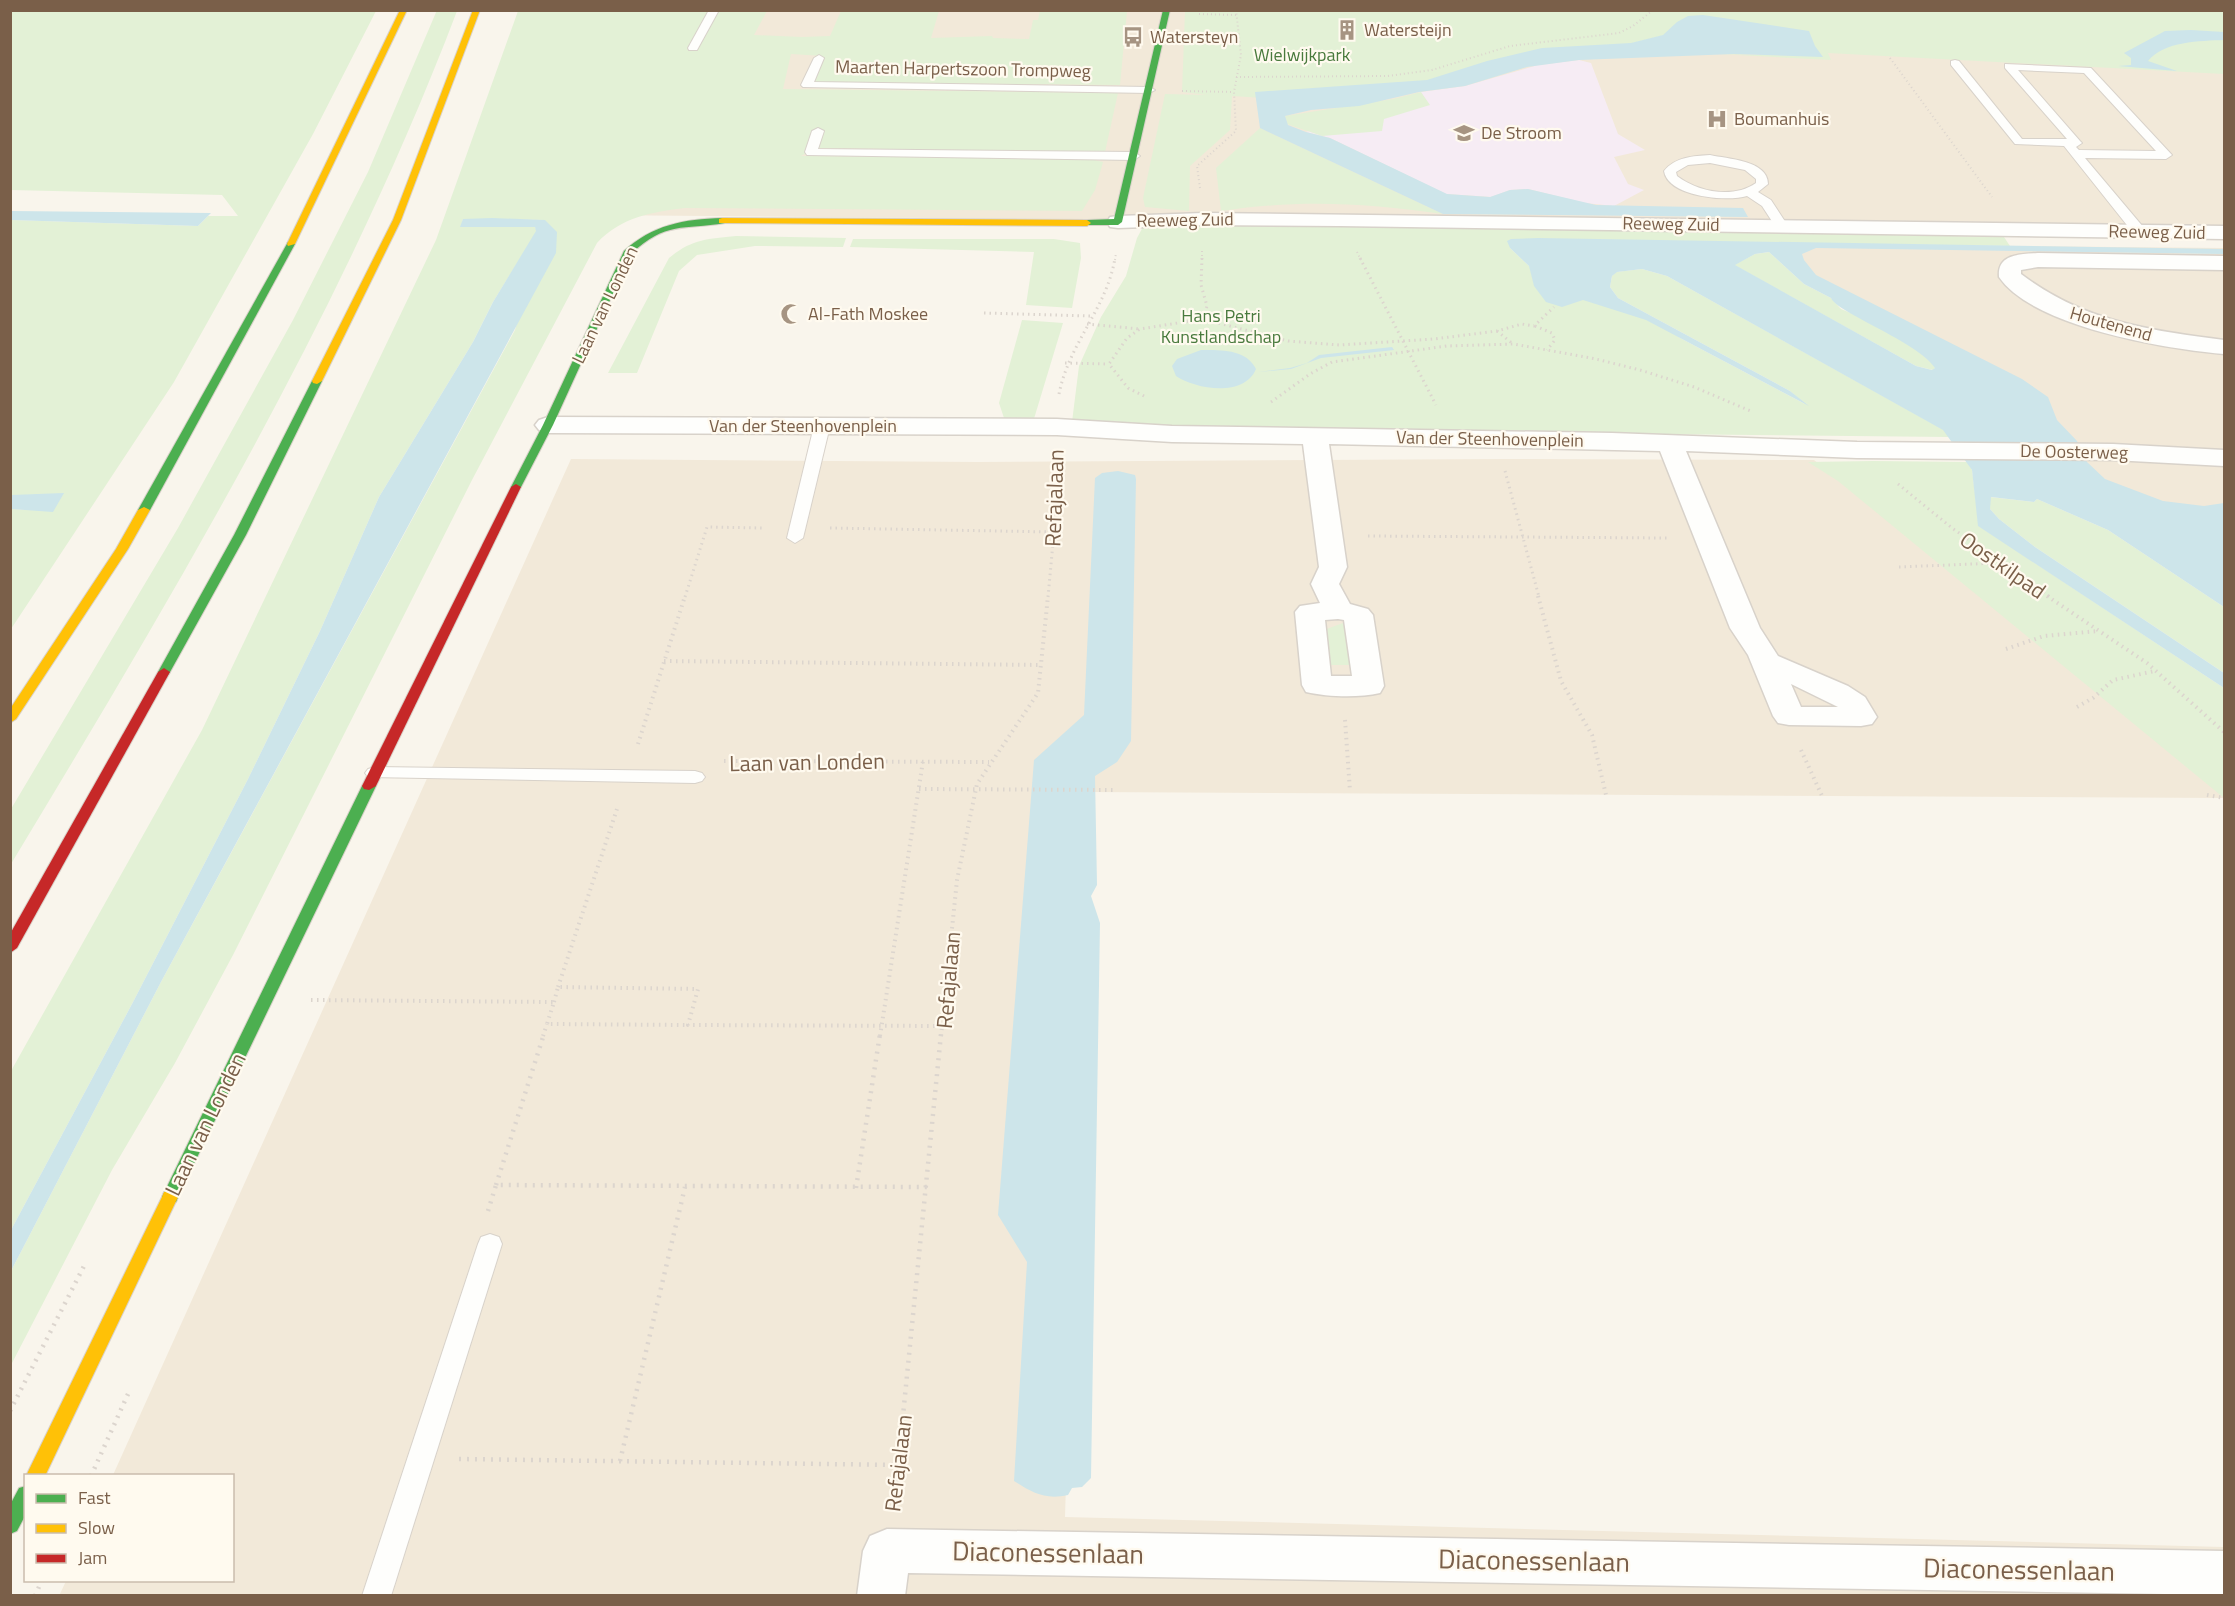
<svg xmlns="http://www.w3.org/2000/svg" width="2235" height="1606" viewBox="0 0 2235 1606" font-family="'Titillium Web',sans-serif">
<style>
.residential{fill:#f2e9d9}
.education{fill:#f6ecf4}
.green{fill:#e3f1d6}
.water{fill:#cde5ea;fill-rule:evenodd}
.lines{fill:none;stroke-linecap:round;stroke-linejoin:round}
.lane-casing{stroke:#d8d2ca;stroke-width:2}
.street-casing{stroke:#d8d2ca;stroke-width:3}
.fast-casing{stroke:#d9d2ca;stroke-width:2}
.slow-casing{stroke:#d9d2ca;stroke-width:2}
.jam-casing{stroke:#d9d2ca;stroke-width:2}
.path-far3{stroke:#dcd5ce;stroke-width:2;stroke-dasharray:1 3;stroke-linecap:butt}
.path-far2{stroke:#dcd5ce;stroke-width:3;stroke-dasharray:1.5 4;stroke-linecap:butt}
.path-far1{stroke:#dcd5ce;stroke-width:4;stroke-dasharray:1.5 4.5;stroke-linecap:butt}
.path{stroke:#dcd5ce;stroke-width:4.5;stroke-dasharray:2 6;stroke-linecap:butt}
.lane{fill:#fefefc;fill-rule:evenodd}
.street{fill:#fefefc;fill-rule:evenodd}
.fast{fill:#4caf50;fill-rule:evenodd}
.slow{fill:#ffc107;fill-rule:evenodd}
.jam{fill:#c62828;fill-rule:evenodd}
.labels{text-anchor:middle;stroke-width:4.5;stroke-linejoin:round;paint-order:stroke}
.far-poi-label{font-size:18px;fill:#7a5f49;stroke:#fffaef;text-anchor:start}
.far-park-label{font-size:18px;fill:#497a3d;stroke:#fffaef}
.far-street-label{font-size:18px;fill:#7a5f49;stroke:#fffaef}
.street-label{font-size:22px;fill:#7a5f49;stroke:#fffaef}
.near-street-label{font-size:27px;fill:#7a5f49;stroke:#fffaef}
</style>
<rect width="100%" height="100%" fill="#f9f5ec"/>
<g class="residential">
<polygon points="528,11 2224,11 2224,229 478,214"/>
<polygon points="2009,246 2224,248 2224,535 2069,465 1792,265 1795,247"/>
<polygon points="571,459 978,462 1504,459 1814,460 2224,759 2224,798 1087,792 1065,1517 2224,1547 2224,1595 59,1596 66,1581 232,1580 232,1476 113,1475"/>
</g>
<polygon class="education" points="1579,60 1591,63 1618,134 1645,150 1614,157 1628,184 1644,190 1614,206 1585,203 1528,189 1510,190 1491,197 1446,194 1330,138 1306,132 1421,92 1465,86 1538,65"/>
<g class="green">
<path d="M437,10L457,11C343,311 177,589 11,864V809L178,528L293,320L368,172Z"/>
<polygon points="10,11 376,11 313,134 174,382 11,629 11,509 30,510 21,495 11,495 11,220 198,226 208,216 238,216 222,195 11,190"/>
<path d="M518,11H767L754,35L802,37L830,36L841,11H939L931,38L992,36L993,38L1029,39L1033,20H1038L1040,11H1127L1120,85L813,82L823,56L791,54L783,89L1118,93L1105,152L815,148L801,156L1090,159L1103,162L1095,190L1082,211L685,208C652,212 621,217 597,243L472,480L233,955L175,1063L112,1170L11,1365V1271L162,980L515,330L545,220L463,219L461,227H535L537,231L493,302L473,342L379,497L320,631L248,779L132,1004L11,1230V1071L202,730L436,240Z"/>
<polygon points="1185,11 2224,11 2224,74 1828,53 1831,60 1718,54 1823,56 1639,44 1309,101 1232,96 1230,130 1190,166 1189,211 1145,207 1143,198 1165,94 1207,95 1182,92"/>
<polygon points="1421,92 1430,105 1384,119 1382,131 1322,136 1287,124 1285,116 1393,99"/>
<path d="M1260,128L1443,214C1365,203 1300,199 1221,211L1216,168Z"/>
<polygon points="1196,223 2004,237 2010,246 1511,239 1510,248 1529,266 1653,320 1682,339 1805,404 1790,391 1618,298 1610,287 1612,276 1616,272 1642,269 1667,276 1944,430 1949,437 1165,429 1072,422 1079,366 1101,317 1126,276 1137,238 1144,225"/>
<path d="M736,236L846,238L843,247L755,246L697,255L679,271L637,373H608L669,258C692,239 707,239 736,236Z"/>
<polygon points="853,239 1054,239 1080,243 1081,258 1072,308 1026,305 1034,252 850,247"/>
<polygon points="1769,252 1804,284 1831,298 1841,309 1860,317 1912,346 1936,367 1933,370 1916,366 1734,265 1755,254"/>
<polygon points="1022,320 1063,323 1033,422 1005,421 999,403"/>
<polygon points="1873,461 1968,462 1972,470 1979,526 2224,688 2224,798 1838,481 1808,462"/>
<polygon points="1990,497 2034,502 2037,499 2108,530 2224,607 2224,673 2035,547 1999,519 1990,509"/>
<polygon points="1343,623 1350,623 1355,665 1326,665 1321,631"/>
</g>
<g class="water">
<polygon points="1703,15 1809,31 1815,46 1823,57 1734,54 1579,60 1527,67 1465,86 1419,92 1359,106 1311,110 1285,116 1288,125 1306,132 1330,138 1447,194 1490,197 1510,190 1528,189 1596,205 1743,208 1748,217 1443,214 1260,128 1255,92 1427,80 1487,61 1542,48 1631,43 1663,35 1677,22 1688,16"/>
<path d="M2191,30L2224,32V40C2200,41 2164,41 2148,61L2177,71L2118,66L2131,65V58L2124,53L2165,31Z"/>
<polygon points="11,211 211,213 198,226 11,220"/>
<polygon points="492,218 545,220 557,232 556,253 162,980 11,1271 11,1230 132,1004 248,779 320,631 379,497 473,342 493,302 536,231 535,227 460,227 463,219"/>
<path d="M1538,238L2224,249V254L1816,248L1802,254L1804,260L1816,275L2022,379L2048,397L2057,420L2077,441L2087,462L2105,479L2163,501L2204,506L2224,503V607L2108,530L2037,499L2034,502L1991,497L1990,509L1999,519L2035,547L2224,673V688L1978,526L1972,470L1943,430L1667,276L1642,269L1617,272L1612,276L1610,287L1618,298L1790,391L1809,406L1646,320L1583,300L1562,307L1546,302L1534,286L1529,266L1510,248L1507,241L1511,239ZM1769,252L1804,284L1831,298C1836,312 1918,342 1935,368L1932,370L1916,366L1735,265L1755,254Z"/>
<polygon points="1392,347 1394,350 1321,358 1291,369 1258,372 1290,368 1307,363 1319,355"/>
<path d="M1201,350C1221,350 1246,349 1256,369C1244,398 1195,389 1176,376L1172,366L1177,359Z"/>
<path d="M1118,471L1135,475L1136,479L1131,741L1117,762L1095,776L1097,885L1091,896L1100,923L1091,1478L1082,1487L1072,1488L1068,1495C1045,1500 1033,1493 1014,1481L1027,1262L998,1215L1034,760L1084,715L1095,478L1102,473Z"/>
<polygon points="64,493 53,512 11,509 11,495"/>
</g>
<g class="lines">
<g class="lane-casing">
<g id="lane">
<polygon points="709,10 719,10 697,50 689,50 688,48"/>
<polygon points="819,55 824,58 814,82 1149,87 1155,90 1149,93 803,87 801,85 814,58"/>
<path d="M1955,60L1959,61L2022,139H2067L2005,68V64L2091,68L2172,155L2166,159L2085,158L2144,228L2145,231L2144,234H2134L2064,146L2015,144L1951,65V61ZM2018,70L2084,73L2156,151L2079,150L2076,147L2082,143L2080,141Z"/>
<polygon points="818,128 824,131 818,149 1134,152 1140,156 1134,160 807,155 805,152 812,131"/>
<path d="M1710,155C1727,159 1768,160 1768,184L1758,192L1771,200L1788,226L1787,229H1777L1762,206L1747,196C1727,202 1668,197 1664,171C1675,157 1693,156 1710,155ZM1710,163L1745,170L1756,179V183C1733,199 1698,192 1677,176L1676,172L1688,165Z"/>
<polygon points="822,421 830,426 803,538 795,543 787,538 814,426"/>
<polygon points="375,767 695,771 702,773 705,777 702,781 695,783 368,777 365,773 368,769"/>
<polygon points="490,1234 499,1237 502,1244 391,1596 362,1596 478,1244 481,1237"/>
</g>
</g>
<g class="street-casing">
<g id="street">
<polygon points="1204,213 2224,226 2224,239 1340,226 1204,225 1118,228 1110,227 1107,222 1110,217 1118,216"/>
<path d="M2038,253L2224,256V270L2038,267L2021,270V274C2084,322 2149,330 2224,340V354C2167,349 2033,327 1999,277C1997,254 2020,254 2038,253Z"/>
<path d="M548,417L1057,419L1172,426L1612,433L1857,442L2113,444L2224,450V466L2113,460L1857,458L1686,451L1760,628L1778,656L1848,686L1865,697L1877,717L1872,724L1861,726L1789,725L1778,723L1773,716L1748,655L1730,628L1660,451L1329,444L1347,567L1339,584L1350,604L1368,609L1373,615L1384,686L1380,693C1358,698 1328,697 1306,692L1302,685L1295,612L1300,606L1320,603L1311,584L1319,567L1303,444L1172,442L1057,435L548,433L539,430L535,425L539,420ZM1338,619L1344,620L1352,676H1331L1325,620ZM1791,684L1838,707H1801Z"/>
<polygon points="887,1529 2224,1551 2224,1595 908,1573 905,1596 857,1596 863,1551 870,1536"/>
</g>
</g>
<g class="fast-casing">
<g id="fast">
<polygon points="1163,10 1170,10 1122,222 1118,225 1084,225 1083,223 1087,220 1114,219"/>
<path d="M722,218L725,219V223C683,230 666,221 631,254L553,425L521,487L516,490L512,489L511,487L543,425L624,251C652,225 684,219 722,218Z"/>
<polygon points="288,242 295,244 150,510 144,513 140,512 138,510"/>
<polygon points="317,378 322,381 246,535 170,672 168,675 160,675 158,672 234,535 312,381"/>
<polygon points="369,782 376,786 178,1197 176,1202 170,1203 164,1202 162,1197 362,786"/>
<polygon points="26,1486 26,1514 17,1531 10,1534 10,1505 19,1488"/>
</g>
</g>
<g class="slow-casing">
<g id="slow">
<polygon points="400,10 407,10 295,244 288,246 287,244"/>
<polygon points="473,10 480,10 401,220 322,381 317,384 313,383 312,381 393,220"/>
<polygon points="722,218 1087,220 1091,223 1087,226 719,223 719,219"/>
<polygon points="144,507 150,510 128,549 16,719 10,723 10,709 116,549 138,510"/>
<polygon points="170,1191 176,1192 178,1197 45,1476 26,1476 162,1197 164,1192"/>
</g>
</g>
<g class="jam-casing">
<g id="jam">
<polygon points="516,484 521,487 376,786 369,790 364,789 362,786 511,487"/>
<polygon points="164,668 170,672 17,948 10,953 10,934 158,672"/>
</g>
</g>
<g class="path-far3">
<polyline points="1199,14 1236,15"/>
<polyline points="1890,58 1992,197"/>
<polyline points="1236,77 1388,76 1432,70 1510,46 1619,33 1633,26 1653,10"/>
<polyline points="1182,91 1234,92"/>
<polyline points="1200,188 1197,166 1236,131 1234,92 1241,55 1236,10"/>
<polyline points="1357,252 1361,260"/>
<polyline points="1115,260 1116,253"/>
<polyline points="1202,260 1202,249"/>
</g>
<g class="path-far2">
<polyline points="1202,258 1201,285 1207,306 1203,319"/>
<polyline points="1360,258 1436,405"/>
<polyline points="984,313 1090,316"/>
<polyline points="1087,324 1140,329"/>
<polyline points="1535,326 1552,333 1555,340 1547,350"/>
<polyline points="1497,331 1513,344"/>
<polyline points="1065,363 1109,364"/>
<path d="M1059,394C1069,343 1107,308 1115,258"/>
<polyline points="1144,396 1128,388 1109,364 1127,338 1140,329 1203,319 1288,341 1339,345 1434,339 1497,331 1522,324 1534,326 1554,307"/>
<polyline points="1271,402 1310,374 1332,362 1447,346 1514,344 1596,359 1640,370 1694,387 1753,412"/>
<polyline points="1505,471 1539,597"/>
<polyline points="1898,484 1952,528 2050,597"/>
<polyline points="830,528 1054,532"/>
<polyline points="1368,536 1667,538"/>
<polyline points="1899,567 1998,563"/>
<polyline points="685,597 707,527 763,528"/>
<polyline points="1048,597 1054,532 1056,461"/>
</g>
<g class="path-far1">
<polyline points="1538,596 1561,681 1592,735 1606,795"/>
<polyline points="2047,596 2147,663 2224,732"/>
<polyline points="2006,649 2044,636 2098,631"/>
<polyline points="664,661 1042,665"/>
<polyline points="2077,707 2093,698 2113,680 2155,671"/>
<polyline points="1345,720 1350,791"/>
<polyline points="638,744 685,596"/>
<polyline points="1801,750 1823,798"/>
<polyline points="724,761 989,762"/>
<polyline points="919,789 1116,790"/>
<polyline points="2207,795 2224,798"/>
<polyline points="558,987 618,806"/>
<polyline points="311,1000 554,1002 547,1024 688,1025"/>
<polyline points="554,1002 558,987 698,989 688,1025 944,1026"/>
<polyline points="543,1036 547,1024"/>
<polyline points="880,1036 923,761"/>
<polyline points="941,1036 957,880 977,784 1038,693 1048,596"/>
</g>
<g class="path">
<polyline points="496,1185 544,1034"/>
<polyline points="856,1188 880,1034"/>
<polyline points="488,1211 496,1185 927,1187"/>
<polyline points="10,1411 84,1266"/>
<polyline points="459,1459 899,1465"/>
<polyline points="620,1461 685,1187"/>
<polyline points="91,1476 128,1394"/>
<polyline points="894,1506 941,1034"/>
<polyline points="35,1596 42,1580"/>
</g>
<use href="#lane" class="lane"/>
<use href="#street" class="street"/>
<use href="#fast" class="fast"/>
<use href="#slow" class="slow"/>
<use href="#jam" class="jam"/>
</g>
<defs>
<g id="building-bare" transform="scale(1.62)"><path d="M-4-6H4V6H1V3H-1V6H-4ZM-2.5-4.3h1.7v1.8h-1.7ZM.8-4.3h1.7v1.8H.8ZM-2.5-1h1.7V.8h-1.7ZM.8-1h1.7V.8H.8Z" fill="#a69482" stroke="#fffaef" stroke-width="2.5" paint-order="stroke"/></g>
<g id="bus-bare" transform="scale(1.62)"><path d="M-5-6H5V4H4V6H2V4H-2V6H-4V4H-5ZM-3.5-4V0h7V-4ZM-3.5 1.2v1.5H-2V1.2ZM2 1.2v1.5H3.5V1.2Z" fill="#a69482" stroke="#fffaef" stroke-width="2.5" paint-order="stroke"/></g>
<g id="hospital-bare" transform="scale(1.62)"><path d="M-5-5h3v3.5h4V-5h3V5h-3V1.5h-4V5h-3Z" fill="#a69482" stroke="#fffaef" stroke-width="2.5" paint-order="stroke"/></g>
<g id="school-bare" transform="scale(1.62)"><path d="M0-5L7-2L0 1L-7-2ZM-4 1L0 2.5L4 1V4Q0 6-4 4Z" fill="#a69482" stroke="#fffaef" stroke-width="2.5" paint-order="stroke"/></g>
<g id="mosque-bare" transform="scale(1.62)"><path d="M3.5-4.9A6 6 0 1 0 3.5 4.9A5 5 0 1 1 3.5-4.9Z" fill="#a69482" stroke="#fffaef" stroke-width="2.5" paint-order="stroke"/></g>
</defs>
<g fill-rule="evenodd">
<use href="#building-bare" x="1347" y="30"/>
<use href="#bus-bare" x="1133" y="37"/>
<use href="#hospital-bare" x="1717" y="119"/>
<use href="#school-bare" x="1464" y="133"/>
<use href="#mosque-bare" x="791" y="314"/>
</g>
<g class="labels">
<g class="far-poi-label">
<text x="1364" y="36">Watersteijn</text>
<text x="1150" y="43">Watersteyn</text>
<text x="1734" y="125">Boumanhuis</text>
<text x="1481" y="139">De Stroom</text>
<text x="808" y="320">Al-Fath Moskee</text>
</g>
<g class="far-park-label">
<text x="1302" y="61">Wielwijkpark</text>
<text x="1221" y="322">Hans Petri<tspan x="1221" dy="21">Kunstlandschap</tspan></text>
</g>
<g class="far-street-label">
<text transform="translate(963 69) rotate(1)" y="6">Maarten Harpertszoon Trompweg</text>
<text transform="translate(1185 220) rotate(-1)" y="6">Reeweg Zuid</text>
<text transform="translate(1671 224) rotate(1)" y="6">Reeweg Zuid</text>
<text transform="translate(2157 232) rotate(1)" y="6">Reeweg Zuid</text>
<text transform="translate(605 305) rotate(-64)" y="6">Laan van Londen</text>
<text transform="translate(2111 324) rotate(16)" y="6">Houtenend</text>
<text x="803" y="432">Van der Steenhovenplein</text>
<text transform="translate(1490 439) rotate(1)" y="6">Van der Steenhovenplein</text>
<text transform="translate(2074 452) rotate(1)" y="6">De Oosterweg</text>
</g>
<g class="street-label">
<text transform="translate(1054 498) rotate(-88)" y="8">Refajalaan</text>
<text transform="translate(2003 565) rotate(35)" y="8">Oostkilpad</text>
<text transform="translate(807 762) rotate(-1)" y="8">Laan van Londen</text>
<text transform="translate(948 980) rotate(-85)" y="8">Refajalaan</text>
<text transform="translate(205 1124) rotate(-64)" y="8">Laan van Londen</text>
<text transform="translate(898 1463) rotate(-83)" y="8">Refajalaan</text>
</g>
<g class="near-street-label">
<text transform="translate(1048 1553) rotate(1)" y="9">Diaconessenlaan</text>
<text transform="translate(1534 1561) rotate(1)" y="9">Diaconessenlaan</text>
<text transform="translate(2019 1570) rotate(1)" y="9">Diaconessenlaan</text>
</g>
</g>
<rect width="2235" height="1606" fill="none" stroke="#7a5f49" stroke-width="24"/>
<rect x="24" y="1474" width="210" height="108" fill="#fffaef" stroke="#cabcad" stroke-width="1.5"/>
<rect x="36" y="1494" width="30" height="9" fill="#4caf50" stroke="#cabcad" stroke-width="1.5"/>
<text x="78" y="1504" font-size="18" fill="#7a5f49">Fast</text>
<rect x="36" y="1524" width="30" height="9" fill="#ffc107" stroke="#cabcad" stroke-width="1.5"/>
<text x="78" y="1534" font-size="18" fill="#7a5f49">Slow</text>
<rect x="36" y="1554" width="30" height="9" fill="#c62828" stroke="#cabcad" stroke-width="1.5"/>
<text x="78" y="1564" font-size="18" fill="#7a5f49">Jam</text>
</svg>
